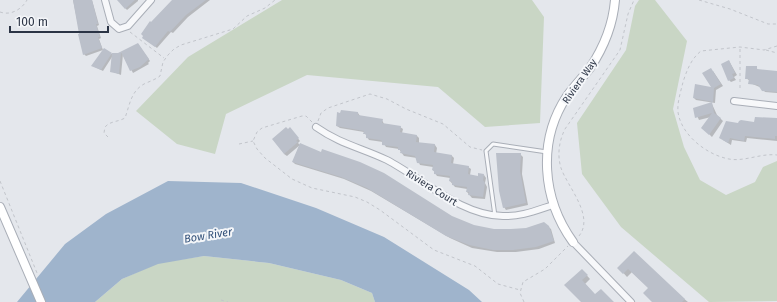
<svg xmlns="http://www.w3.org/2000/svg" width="777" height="302" viewBox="0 0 777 302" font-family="'Fira Sans',sans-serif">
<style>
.green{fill:#c9d6c5}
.water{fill:#9fb4cc}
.shadow{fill:#0003}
.building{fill:#bbc0ca}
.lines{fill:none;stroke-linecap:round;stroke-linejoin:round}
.lane-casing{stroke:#a9aeb7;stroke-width:5}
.street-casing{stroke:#a9aeb7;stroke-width:8}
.secondary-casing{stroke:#a9aeb7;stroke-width:10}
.path{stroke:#c2c5cb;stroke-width:1;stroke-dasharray:3 3;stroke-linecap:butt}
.lane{stroke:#f7f8fa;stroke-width:3}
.street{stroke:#f7f8fa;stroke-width:6}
.secondary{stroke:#fff;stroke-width:8}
.labels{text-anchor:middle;stroke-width:4;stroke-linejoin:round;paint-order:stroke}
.street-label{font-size:10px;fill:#2b3445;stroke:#f4f6f9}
.water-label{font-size:11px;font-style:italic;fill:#34527a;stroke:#f4f6f9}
</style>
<rect width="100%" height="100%" fill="#e4e7ec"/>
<g class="green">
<polygon points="282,0 532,0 544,17 540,123 485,127 438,87 307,75 226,114 215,154 177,144 136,111 188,57"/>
<polygon points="639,0 655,0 687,41 673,109 684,147 700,180 726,195 755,182 763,167 777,161 777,301 709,302 621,227 582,174 577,123 626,50 635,6"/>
<polygon points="204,256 269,263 341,280 372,293 375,302 95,302 122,279 158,263"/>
</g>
<polygon class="water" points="168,181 241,183 316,208 384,237 469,290 482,302 375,302 372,293 341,280 269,263 204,256 158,264 122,279 95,302 17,302 65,244 106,214"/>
<g class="shadow">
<polygon points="73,0 92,0 99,25 97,26 101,38 99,39 103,50 86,56 84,54"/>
<polygon points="118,0 138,0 138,1 127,10"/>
<polygon points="174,0 210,0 188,17 173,33 171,32 157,48 146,39 151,23"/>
<polygon points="138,44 150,61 148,63 149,64 133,73 123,54 121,75 111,71 112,57 103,71 93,66 111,54 118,54"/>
<polygon points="729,61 737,75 734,77 736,80 731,82 729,80"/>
<polygon points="756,67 758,70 777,72 777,93 765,92 762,88 750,83 750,81 746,78"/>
<polygon points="713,71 723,86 716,90 715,103 696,100 694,98 713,89"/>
<polygon points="712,104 717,115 723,121 712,137 703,128 711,117 699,120 694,109"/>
<polygon points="358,113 360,116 382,120 384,124 400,127 403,129 402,133 417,136 419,138 419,143 435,145 437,148 436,154 452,156 454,158 453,164 468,167 471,169 470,175 479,177 484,175 486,178 485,183 487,187 485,199 472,198 467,192 467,189 455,187 450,181 450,178 437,176 433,170 433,167 420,165 417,158 404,156 399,149 386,147 383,142 369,140 364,132 340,128 337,126"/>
<polygon points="777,119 777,141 747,138 746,142 732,140 731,145 723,140 739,125"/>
<polygon points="288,131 292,131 300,141 298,143 300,145 287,156 284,154"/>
<polygon points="300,144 451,217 474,226 493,230 527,229 544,223 551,229 555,243 539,249 516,252 497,252 472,248 450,238 371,191 344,179 295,164 293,162"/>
<polygon points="520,154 523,157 522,174 528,205 506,210 504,207"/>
<polygon points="634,252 666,284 688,302 653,302 649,288 632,272 627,277 619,268"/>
<polygon points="582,270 590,279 585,284 595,295 613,302 582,302"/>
</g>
<g class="building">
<polygon points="73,0 92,0 98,24 96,24 100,37 98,37 102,48 83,55 78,34 79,34"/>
<polygon points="117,0 135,0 125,9"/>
<polygon points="172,0 206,0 186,15 170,32 168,31 155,47 142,38 143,36 141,34 150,21 151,22"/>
<polygon points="138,43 149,59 140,67 130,71 121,52 119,74 110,72 112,53 101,70 91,66 104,48 112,53 118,53"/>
<polygon points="729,60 735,73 732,74 734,78 728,81 721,64"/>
<polygon points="746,66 757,66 757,69 777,71 777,92 762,91 758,85 748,84 749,79 745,79"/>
<polygon points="711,68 721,84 714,88 713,102 693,98 695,84 711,87 702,73"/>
<polygon points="712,102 714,113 721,118 709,135 701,128 712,113 695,118 693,108"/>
<polygon points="341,110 358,112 358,115 383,119 382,123 401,126 400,132 417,135 416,142 435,144 434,152 452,155 451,163 469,166 468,174 478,176 478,173 484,174 483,180 485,183 483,197 468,195 469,192 466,192 467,187 452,185 452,182 449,181 450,176 434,174 434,171 432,170 433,165 417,163 415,156 400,153 401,150 398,150 398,147 382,145 382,141 380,140 366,138 366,134 363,134 364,131 336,126 337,112 340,113"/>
<polygon points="755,117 777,118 777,136 775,136 775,139 745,136 744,141 730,138 728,143 719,138 726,121 738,123 739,121 741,120 754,122"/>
<polygon points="286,127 288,129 290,127 299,138 296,141 298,142 284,154 272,139"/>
<polygon points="300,143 321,152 322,149 360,162 384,173 452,216 474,225 494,229 511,229 526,228 544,222 549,226 554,241 536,247 513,250 493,250 469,245 446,236 367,188 341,177 292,162"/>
<polygon points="496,153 521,153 520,171 526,203 503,208 499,191"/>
<polygon points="634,251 685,299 682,302 652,302 643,293 648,288 628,269 623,274 617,268"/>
<polygon points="582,269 588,275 582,280 595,294 601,289 614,302 581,302 564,285"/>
</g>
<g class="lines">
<g class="lane-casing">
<polyline id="lane" points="495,216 486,151 493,144 547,152"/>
</g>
<g class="street-casing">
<g id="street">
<polyline points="105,0 111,22 119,29 128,26 151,0"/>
<polyline points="734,101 777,106"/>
<path d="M316,127C340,144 362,148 387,160C423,179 462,216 503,216C521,217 537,210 553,205"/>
<polyline points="573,242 631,302"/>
</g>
</g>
<g class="secondary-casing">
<g id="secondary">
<polyline points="0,207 41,302"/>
<path d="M573,242C542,199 537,141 567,96C574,86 583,77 590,68C604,47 613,25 615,0"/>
</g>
</g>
<g class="path">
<polyline points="699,0 730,9 768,24 777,24"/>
<path d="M0,12C11,16 22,9 27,0"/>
<polyline points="130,32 164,58"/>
<path d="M777,46L764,50L740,47L701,51C691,59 687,70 683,82C681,91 677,102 678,112C681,135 707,155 729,159C744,162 761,153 777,155"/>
<polyline points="766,50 777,53"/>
<polyline points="740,88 740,48"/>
<polyline points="318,121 321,113 328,108 370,94 387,99 406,109 443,124 470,147 482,150"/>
<polyline points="312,122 306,116 302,116 262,128 257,132 253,141 257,149 265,158 292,179 312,188 355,197 367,202 380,210 434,250 475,266 498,284 520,290"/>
<path d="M108,137L104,133L105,127C110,121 118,122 125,118C130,104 131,90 146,83C151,81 156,79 160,76L163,62L168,55L174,49L181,45L233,29L247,16L265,8L275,0"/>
<polyline points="239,144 253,141"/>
<polyline points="0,181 37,273"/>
<path d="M579,236C595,216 567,186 561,168C557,155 559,141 565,129L620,50L628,14L634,0"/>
<polyline points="221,300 228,302"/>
<polyline points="524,302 520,293 523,282 545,269 568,246"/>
</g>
<use href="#lane" class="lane"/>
<use href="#street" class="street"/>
<use href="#secondary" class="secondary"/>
</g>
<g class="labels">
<g class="street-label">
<text transform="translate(579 81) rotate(-55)" y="4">Riviera Way</text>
<text transform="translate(432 187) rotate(32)" y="4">Riviera Court</text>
</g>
<g class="water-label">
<text transform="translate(208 235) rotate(-9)" y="4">Bow River</text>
</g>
</g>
<path d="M10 26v6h98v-6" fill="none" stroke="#2b3445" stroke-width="2"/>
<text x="16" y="26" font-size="12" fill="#2b3445" stroke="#f4f6f9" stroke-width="3" paint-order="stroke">100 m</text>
</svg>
